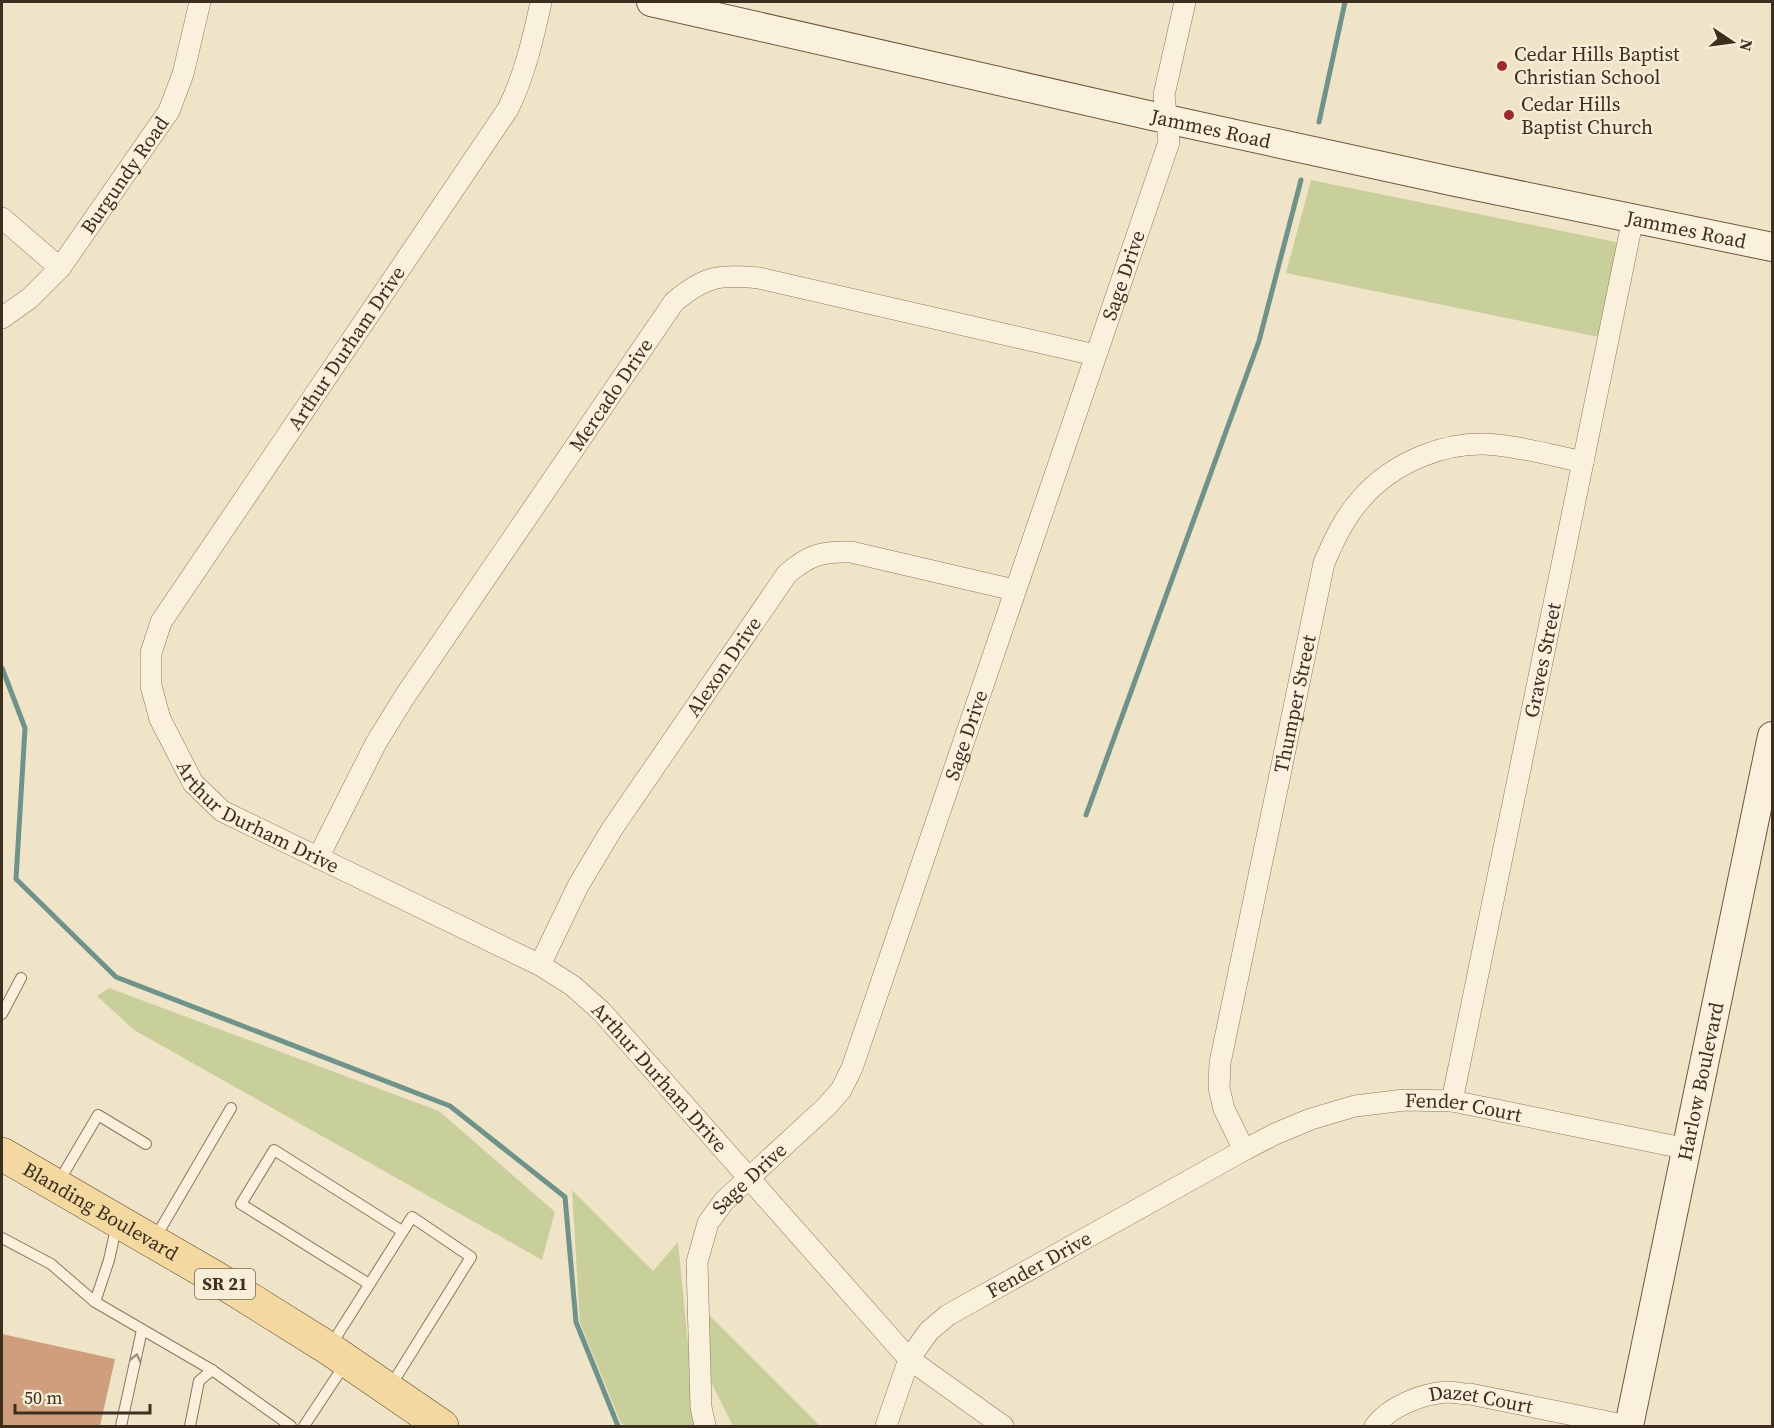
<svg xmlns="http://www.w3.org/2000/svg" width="1774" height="1428" viewBox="0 0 1774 1428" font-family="'Source Serif 4',serif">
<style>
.green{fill:#c9cf9b}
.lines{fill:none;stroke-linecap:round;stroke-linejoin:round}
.stream{stroke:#6f938a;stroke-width:5}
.building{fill:#cf9f7d}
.lane-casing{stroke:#8d765c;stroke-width:12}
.street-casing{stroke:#8d765c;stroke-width:22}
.secondary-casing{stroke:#6f573f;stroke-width:30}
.primary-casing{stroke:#5b4430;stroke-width:34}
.lane{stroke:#faf1dc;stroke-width:10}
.street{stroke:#faf1dc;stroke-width:21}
.secondary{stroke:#faf1dc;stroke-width:28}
.primary{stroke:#f3d9a0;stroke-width:33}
.oneway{stroke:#9c907e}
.poi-dot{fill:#9e2a2b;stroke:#f7eed8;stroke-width:2}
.labels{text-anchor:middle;stroke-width:4.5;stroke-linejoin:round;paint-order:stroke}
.shield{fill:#f7eed8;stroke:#756857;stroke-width:1.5}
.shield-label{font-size:18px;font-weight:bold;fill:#3d2e20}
.poi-label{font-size:20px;fill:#3d2e20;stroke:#f7eed8;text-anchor:start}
.street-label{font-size:20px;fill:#3d2e20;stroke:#f7eed8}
</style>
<rect width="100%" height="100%" fill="#f0e4c8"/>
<g class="green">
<polygon points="1311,180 1616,242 1618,248 1599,337 1286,273"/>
<polygon points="109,988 439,1111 555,1212 542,1260 134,1030 97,996"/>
<polygon points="572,1190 653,1271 678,1242 696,1426 626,1426 621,1423 580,1323"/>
<polygon points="705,1311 820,1426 733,1426 710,1380"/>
</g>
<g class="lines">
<g class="stream">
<polyline points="1319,122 1345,2"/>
<polyline points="2,668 25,728 16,879 116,977 450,1106 565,1197 576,1322 618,1426"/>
<polyline points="1086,815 1259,341 1301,180"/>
</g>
</g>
<polygon class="building" points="2,1334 115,1359 100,1426 2,1426"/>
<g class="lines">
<g class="lane-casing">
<g id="lane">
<polyline points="2,1014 21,978"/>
<polyline points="58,1183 98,1115 146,1144"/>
<polyline points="2,1238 51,1264 95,1302 212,1370 291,1426"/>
<polyline points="154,1240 231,1108"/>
<polyline points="369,1284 241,1204 274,1150 402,1231"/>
<polyline points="95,1302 109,1260 117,1224"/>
<polyline points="331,1345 412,1217 471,1257 390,1387"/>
<polyline points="121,1426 142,1330"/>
<polyline points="190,1426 199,1381 212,1370"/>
<polyline points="304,1426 345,1364"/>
</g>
</g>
<g class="street-casing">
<g id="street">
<path id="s1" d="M541,2C533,39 525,74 508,109L161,622L151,653V686L160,719L193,783L222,811L540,965L573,986L602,1012L909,1359L1003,1426"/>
<polyline points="2,218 60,268"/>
<path id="s2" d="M2,318L30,298L60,268L169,111L183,74L200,2"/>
<path id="s3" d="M318,858L376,743L405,696L674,302C705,276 719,274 759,278L1095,355"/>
<path id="s4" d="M540,965L578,886L612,829L787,574C809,555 822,551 851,552L1014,590"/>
<path id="s5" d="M1452,1101L1633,218"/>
<path id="s6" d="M1244,1150L1224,1109L1219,1088L1220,1063L1324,563C1334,540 1344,518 1361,499C1393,462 1448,439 1497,445C1526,448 1555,456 1583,462"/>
<path id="s7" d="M705,1426L701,1407L697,1262L708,1223L724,1201L827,1106L841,1090L852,1068L1169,142L1164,95L1185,2"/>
<path id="s8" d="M886,1426L909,1359L929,1331L948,1315L1244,1150L1275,1134L1311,1119L1355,1106L1405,1100L1452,1101L1688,1149"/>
<path id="s9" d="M1375,1426C1390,1406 1422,1394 1446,1392C1454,1392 1463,1394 1470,1394L1628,1426"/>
</g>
</g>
<g class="secondary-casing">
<g id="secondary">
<path id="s10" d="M651,2L1148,115L1451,181L1772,247"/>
<path id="s11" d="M1629,1426L1772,736"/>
</g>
</g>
<g class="primary-casing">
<g id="primary">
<path id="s12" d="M2,1154L216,1278L328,1348L442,1426"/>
</g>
</g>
<use href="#lane" class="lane"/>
<use href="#street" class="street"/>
<use href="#secondary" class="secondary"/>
<use href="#primary" class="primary"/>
</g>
<defs><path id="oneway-chevron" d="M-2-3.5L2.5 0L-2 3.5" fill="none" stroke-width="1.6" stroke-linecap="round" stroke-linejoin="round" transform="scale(1.5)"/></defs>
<use class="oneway" href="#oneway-chevron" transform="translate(136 1358) rotate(-77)"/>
<g class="poi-dot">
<circle cx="1502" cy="66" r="6"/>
<circle cx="1509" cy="115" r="6"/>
</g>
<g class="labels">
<rect class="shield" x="195" y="1269" width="60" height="30" rx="4.5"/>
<g class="shield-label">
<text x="225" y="1290">SR 21</text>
</g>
<g class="poi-label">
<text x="1514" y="61">Cedar Hills Baptist<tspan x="1514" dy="23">Christian School</tspan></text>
<text x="1521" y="111">Cedar Hills<tspan x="1521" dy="23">Baptist Church</tspan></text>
</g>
<g class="street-label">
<text dy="7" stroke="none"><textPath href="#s10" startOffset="574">Jammes Road</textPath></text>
<text dy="7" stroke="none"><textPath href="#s2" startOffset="190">Burgundy Road</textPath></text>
<text dy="7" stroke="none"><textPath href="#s10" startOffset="1060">Jammes Road</textPath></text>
<text dy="7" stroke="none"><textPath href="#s7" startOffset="1256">Sage Drive</textPath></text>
<text transform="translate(346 348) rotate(-56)" y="7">Arthur Durham Drive</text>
<text dy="7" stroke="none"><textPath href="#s3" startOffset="549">Mercado Drive</textPath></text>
<text dy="7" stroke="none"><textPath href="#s5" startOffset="450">Graves Street</textPath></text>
<text dy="7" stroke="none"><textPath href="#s4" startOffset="351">Alexon Drive</textPath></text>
<text dy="7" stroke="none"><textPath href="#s6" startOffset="459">Thumper Street</textPath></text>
<text dy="7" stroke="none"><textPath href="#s7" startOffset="770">Sage Drive</textPath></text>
<text dy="7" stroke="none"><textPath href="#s1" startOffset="976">Arthur Durham Drive</textPath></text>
<text dy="7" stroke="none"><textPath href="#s1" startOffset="1462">Arthur Durham Drive</textPath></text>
<text dy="7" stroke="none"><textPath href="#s11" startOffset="352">Harlow Boulevard</textPath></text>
<text dy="7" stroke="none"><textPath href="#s8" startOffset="698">Fender Court</textPath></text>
<text dy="7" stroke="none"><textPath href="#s7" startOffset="266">Sage Drive</textPath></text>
<text dy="7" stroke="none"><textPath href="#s12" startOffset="114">Blanding Boulevard</textPath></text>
<text dy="7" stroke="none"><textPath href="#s8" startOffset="234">Fender Drive</textPath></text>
<text dy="7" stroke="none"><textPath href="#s9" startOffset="116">Dazet Court</textPath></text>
</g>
</g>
<rect width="1774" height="1428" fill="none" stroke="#3d2e20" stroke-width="6"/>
<g transform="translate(1732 42) rotate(103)" stroke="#f7eed8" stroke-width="4.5" paint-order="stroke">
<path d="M0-4.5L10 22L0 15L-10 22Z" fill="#3d2e20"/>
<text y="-9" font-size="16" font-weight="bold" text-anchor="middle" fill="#3d2e20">N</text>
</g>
<path d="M15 1404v9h135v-9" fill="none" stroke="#3d2e20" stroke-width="3"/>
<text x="24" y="1404" font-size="18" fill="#3d2e20" stroke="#f7eed8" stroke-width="4.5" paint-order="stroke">50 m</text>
</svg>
